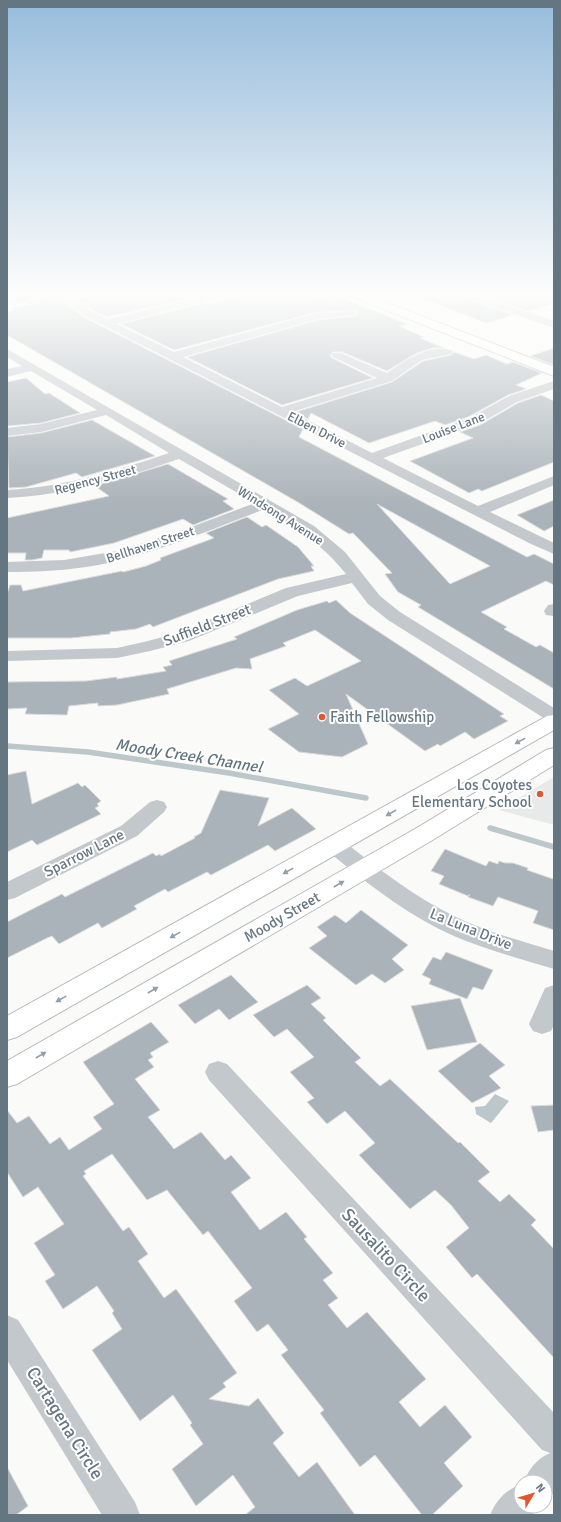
<svg xmlns="http://www.w3.org/2000/svg" width="561" height="1522" viewBox="0 0 561 1522" font-family="Signika,sans-serif">
<style>
.built{fill:#e8e9e9}
.water{fill:#bbc7cb}
.lines{fill:none;stroke-linecap:round;stroke-linejoin:round}
.stream{stroke:#bbc7cb;stroke-width:5.5}
.building{fill:#aab3b9;stroke:#dcdcda;fill-rule:evenodd}
.major-casing{stroke:#b5babe;stroke-width:2}
.minor{fill:#c3c8cc;fill-rule:evenodd}
.major{fill:#fff;fill-rule:evenodd}
.oneway{fill:#939fa8}
.poi-dot{fill:#e4572e;stroke:#fff;stroke-width:1.5}
.labels{text-anchor:middle;stroke-width:4;stroke-linejoin:round;paint-order:stroke}
.far-street-label{font-size:13px;fill:#657683;stroke:#fff}
.street-label{font-size:15px;fill:#657683;stroke:#fff}
.poi-label{font-size:15px;fill:#657683;stroke:#fff;text-anchor:start}
.water-label{font-size:16px;font-style:italic;fill:#60757c;stroke:#fff}
.near-street-label{font-size:18px;fill:#657683;stroke:#fff}
</style>
<rect width="100%" height="100%" fill="#fafaf8"/>
<polygon class="built" points="554,777 554,825 499,810"/>
<polygon class="water" points="495,1094 509,1101 491,1123 476,1114 475,1107 485,1106"/>
<g class="lines">
<g class="stream">
<polyline points="7,746 88,752 229,773 366,798"/>
<polyline points="490,828 554,847"/>
</g>
</g>
<g class="building">
<path d="M51,294H55L84,317L303,429L299,437L527,557L534,554L554,564V585L546,581L481,612L507,627L504,629L536,647L540,645L554,653V689L418,607L421,605L398,592L385,574L392,573L353,533L349,534L301,504L7,335V312L15,310L13,308L30,304L27,302L49,297ZM377,504L490,566L450,584Z"/>
<polygon points="70,294 181,294 190,298 108,317 94,311"/>
<polygon points="252,294 302,294 316,300 334,295 407,324 399,326 424,337 420,338 444,348 433,348 417,353 387,371 342,352 333,352 330,355 332,358 373,378 282,405 187,357 318,320 356,316 358,314 357,310 317,312 174,350 121,324 203,303 207,305"/>
<polygon points="412,294 460,294 462,297 513,315 486,323"/>
<polygon points="479,294 554,294 554,303 528,311"/>
<polygon points="554,348 554,365 530,356"/>
<polygon points="454,352 474,359 486,355 507,364 513,362 542,373 516,385 526,389 508,395 468,417 445,425 435,421 369,443 311,413 308,419 296,412 392,382 423,361 451,355"/>
<polygon points="26,378 45,394 49,393 80,413 41,423 7,426 7,382"/>
<polygon points="541,395 554,401 554,462 482,491 478,489 469,493 410,461 473,438 460,432 480,425 518,403"/>
<polygon points="92,420 155,456 82,477 76,473 26,487 9,488 7,437 41,433"/>
<polygon points="168,464 228,499 223,501 234,509 193,525 183,519 114,543 70,552 69,550 44,550 42,558 32,560 25,560 26,553 7,553 7,518 109,496 95,486"/>
<polygon points="554,500 554,526 544,531 517,515"/>
<polygon points="247,517 262,527 266,525 298,547 314,566 311,566 314,571 278,579 153,627 150,624 136,629 110,632 110,634 71,638 7,638 7,594 10,585 21,585 23,591 122,571 123,572 146,566 161,560 160,558 214,538 206,533"/>
<polygon points="336,600 350,613 504,714 500,716 508,721 474,739 465,732 440,746 438,744 425,751 346,694 368,744 342,757 299,752 268,729 299,714 269,690 295,678 307,686 361,661 315,630 283,643 286,646 250,659 252,669 236,668 167,689 169,694 117,705 98,706 98,703 69,706 67,715 25,714 27,708 7,709 7,682 86,681 117,677 117,679 166,671 163,667 172,665 169,661 237,639 234,637 297,610 327,601 329,603"/>
<polygon points="26,771 32,804 78,783 82,787 85,785 101,801 97,804 99,806 95,808 101,814 37,845 32,840 7,852 7,775"/>
<polygon points="220,790 269,798 258,826 292,808 316,829 275,851 268,845 211,875 207,872 168,892 165,889 134,906 137,909 102,928 98,923 59,944 52,936 47,938 7,958 7,922 62,894 65,897 153,853 156,856 160,854 161,856 195,838 194,837 201,833"/>
<polygon points="445,849 486,866 489,861 498,864 499,861 505,863 513,863 528,868 527,870 553,879 554,877 554,930 533,923 538,911 498,897 493,906 468,897 470,894 468,896 439,884 444,876 431,871"/>
<polygon points="361,910 408,945 392,959 404,970 385,983 372,974 356,985 309,948 327,936 317,927 335,915 346,923"/>
<polygon points="446,952 493,970 483,990 473,987 467,999 429,984 431,979 422,975 433,957 441,960"/>
<polygon points="231,975 258,1002 229,1020 219,1009 195,1024 178,1005"/>
<polygon points="307,985 321,998 311,1004 326,1018 323,1020 361,1058 355,1062 380,1086 390,1079 458,1143 460,1142 490,1172 478,1181 500,1202 509,1194 536,1220 531,1225 554,1249 554,1358 477,1274 472,1278 446,1247 469,1228 451,1205 435,1190 410,1209 359,1155 375,1143 345,1111 327,1124 307,1102 314,1098 290,1072 314,1057 287,1029 274,1037 253,1015"/>
<polygon points="460,998 477,1042 427,1050 411,1006"/>
<polygon points="151,1022 169,1042 150,1053 153,1057 148,1060 154,1067 135,1079 160,1110 148,1117 174,1149 201,1132 225,1160 231,1155 251,1178 231,1192 260,1230 286,1212 307,1237 304,1239 333,1273 323,1280 338,1298 328,1305 347,1328 367,1312 426,1379 399,1402 420,1427 445,1405 472,1437 444,1463 463,1486 432,1515 422,1515 375,1455 360,1467 320,1413 324,1410 281,1355 288,1350 268,1324 257,1332 234,1301 252,1288 208,1231 203,1235 167,1190 147,1200 112,1154 84,1171 86,1174 83,1176 123,1231 129,1227 148,1254 138,1261 164,1298 176,1289 237,1373 223,1383 226,1387 209,1399 249,1406 258,1398 284,1433 273,1443 299,1477 317,1462 355,1515 245,1515 255,1507 233,1475 196,1506 172,1469 203,1444 190,1425 192,1423 173,1395 140,1421 92,1350 122,1329 112,1313 114,1311 97,1286 63,1309 45,1281 55,1275 34,1243 64,1224 38,1187 23,1197 7,1172 7,1110 17,1123 29,1116 50,1144 60,1137 69,1150 102,1129 93,1117 114,1104 83,1062"/>
<polygon points="480,1043 505,1065 489,1076 501,1088 472,1103 438,1071"/>
<polygon points="554,1105 554,1130 538,1132 531,1106"/>
<polygon points="7,1467 28,1506 16,1515 7,1515"/>
</g>
<g class="lines">
<g class="major-casing">
<g id="major">
<polygon points="348,294 364,294 554,367 554,376 350,296"/>
<polygon points="554,715 554,730 17,1037 7,1040 7,1016 547,716"/>
<polygon points="554,748 554,765 431,841 17,1084 7,1087 7,1061 415,829 546,750"/>
</g>
</g>
<g class="minor">
<polygon points="31,294 50,294 49,296 7,305 7,299"/>
<path d="M56,294H68L93,312L108,319L211,294H227L226,296L117,324L174,352L317,313L356,311L357,313L356,315L318,319L183,357L282,407L377,378L333,357L331,355L333,353H341L387,373C405,361 428,344 451,350L453,352L451,354L422,360L392,381L292,412L372,453L469,418L509,396L554,381V389L517,402L479,424L383,458L478,506L554,476V485L490,512L554,543V554L531,544L85,316Z"/>
<polygon points="461,294 475,294 554,321 554,328 462,296"/>
<path d="M7,349L314,526L345,552L380,596L400,612L554,708V722L547,720L388,620L368,604L352,583L298,596L189,641L150,651L117,658L7,661V651L117,648L148,641L177,633L286,588L346,574C323,545 297,528 265,509C206,531 148,557 86,567C60,571 33,572 7,572V562L64,560L117,551L178,532L255,503L179,459C123,478 67,495 7,498V490C64,487 116,471 169,453L106,415L41,432L7,436V428L41,424L97,410L31,371L7,377V369L22,366L7,357Z"/>
<polygon points="554,604 554,616 546,615 544,611 548,605"/>
<polygon points="157,800 164,802 167,807 164,812 137,836 15,898 7,900 7,882 121,826 150,802"/>
<path d="M334,838L342,840C378,868 414,897 456,917C487,932 521,941 554,951V969C515,957 475,947 439,929C398,908 362,879 326,850L323,845L326,840Z"/>
<polygon points="554,985 554,1025 551,1031 542,1034 533,1031 529,1024 545,988"/>
<path d="M218,1061L227,1064L554,1413L553,1494L545,1498V1482H524C529,1469 536,1459 550,1453L542,1450L209,1080L205,1072L209,1064Z"/>
<polygon points="7,1315 18,1320 135,1502 140,1515 102,1515 7,1360"/>
<path d="M521,1484V1506H537L533,1515H490C497,1499 505,1491 521,1484Z"/>
</g>
<use href="#major" class="major"/>
</g>
<defs><path id="oneway-solid" d="M-6-.8H1V-3.2L6.5 0L1 3.2V.8H-6Z"/></defs>
<g class="oneway">
<use href="#oneway-solid" transform="translate(520 741) rotate(151)"/>
<use href="#oneway-solid" transform="translate(391 813) rotate(150)"/>
<use href="#oneway-solid" transform="translate(288 871) rotate(151)"/>
<use href="#oneway-solid" transform="translate(339 884) rotate(-30)"/>
<use href="#oneway-solid" transform="translate(175 935) rotate(151)"/>
<use href="#oneway-solid" transform="translate(153 990) rotate(-30)"/>
<use href="#oneway-solid" transform="translate(61 999) rotate(151)"/>
<use href="#oneway-solid" transform="translate(41 1055) rotate(-30)"/>
</g>
<linearGradient id="sky" x2="0" y2="1"><stop stop-color="#96bcdc"/><stop offset="0.58" stop-color="#fdfdfc"/><stop offset="1" stop-color="#fdfdfc" stop-opacity="0"/></linearGradient>
<rect width="561" height="507" fill="url(#sky)"/>
<g class="poi-dot">
<circle cx="322" cy="717" r="4"/>
<circle cx="540" cy="794" r="4"/>
</g>
<g class="labels">
<g class="far-street-label">
<text transform="translate(453 427) rotate(-21)" y="5">Louise Lane</text>
<text transform="translate(317 429) rotate(27)" y="5">Elben Drive</text>
<text transform="translate(95 479) rotate(-15)" y="5">Regency Street</text>
<text transform="translate(281 515) rotate(32)" y="5">Windsong Avenue</text>
<text transform="translate(150 544) rotate(-18)" y="5">Bellhaven Street</text>
</g>
<g class="street-label">
<text transform="translate(207 625) rotate(-21)" y="5">Suffield Street</text>
<text transform="translate(84 853) rotate(-27)" y="5">Sparrow Lane</text>
<text transform="translate(282 917) rotate(-30)" y="5">Moody Street</text>
<text transform="translate(471 929) rotate(22)" y="5">La Luna Drive</text>
</g>
<g class="poi-label">
<text x="330" y="722">Faith Fellowship</text>
<text x="532" y="790" text-anchor="end">Los Coyotes<tspan x="532" dy="17">Elementary School</tspan></text>
</g>
<g class="water-label">
<text transform="translate(189 755) rotate(9)" y="6">Moody Creek Channel</text>
</g>
<g class="near-street-label">
<text transform="translate(386 1255) rotate(47)" y="6">Sausalito Circle</text>
<text transform="translate(65 1423) rotate(58)" y="6">Cartagena Circle</text>
</g>
</g>
<rect width="561" height="1522" fill="none" stroke="#657683" stroke-width="16"/>
<g transform="translate(533 1494) rotate(52)"><circle r="19" fill="#ffffff" stroke="#c1c8cd"/>
<path d="M0-3L7 15L0 10L-7 15Z" fill="#e4572e"/>
<text y="-6" font-size="11" font-weight="bold" text-anchor="middle" fill="#657683">N</text>
</g>
</svg>
